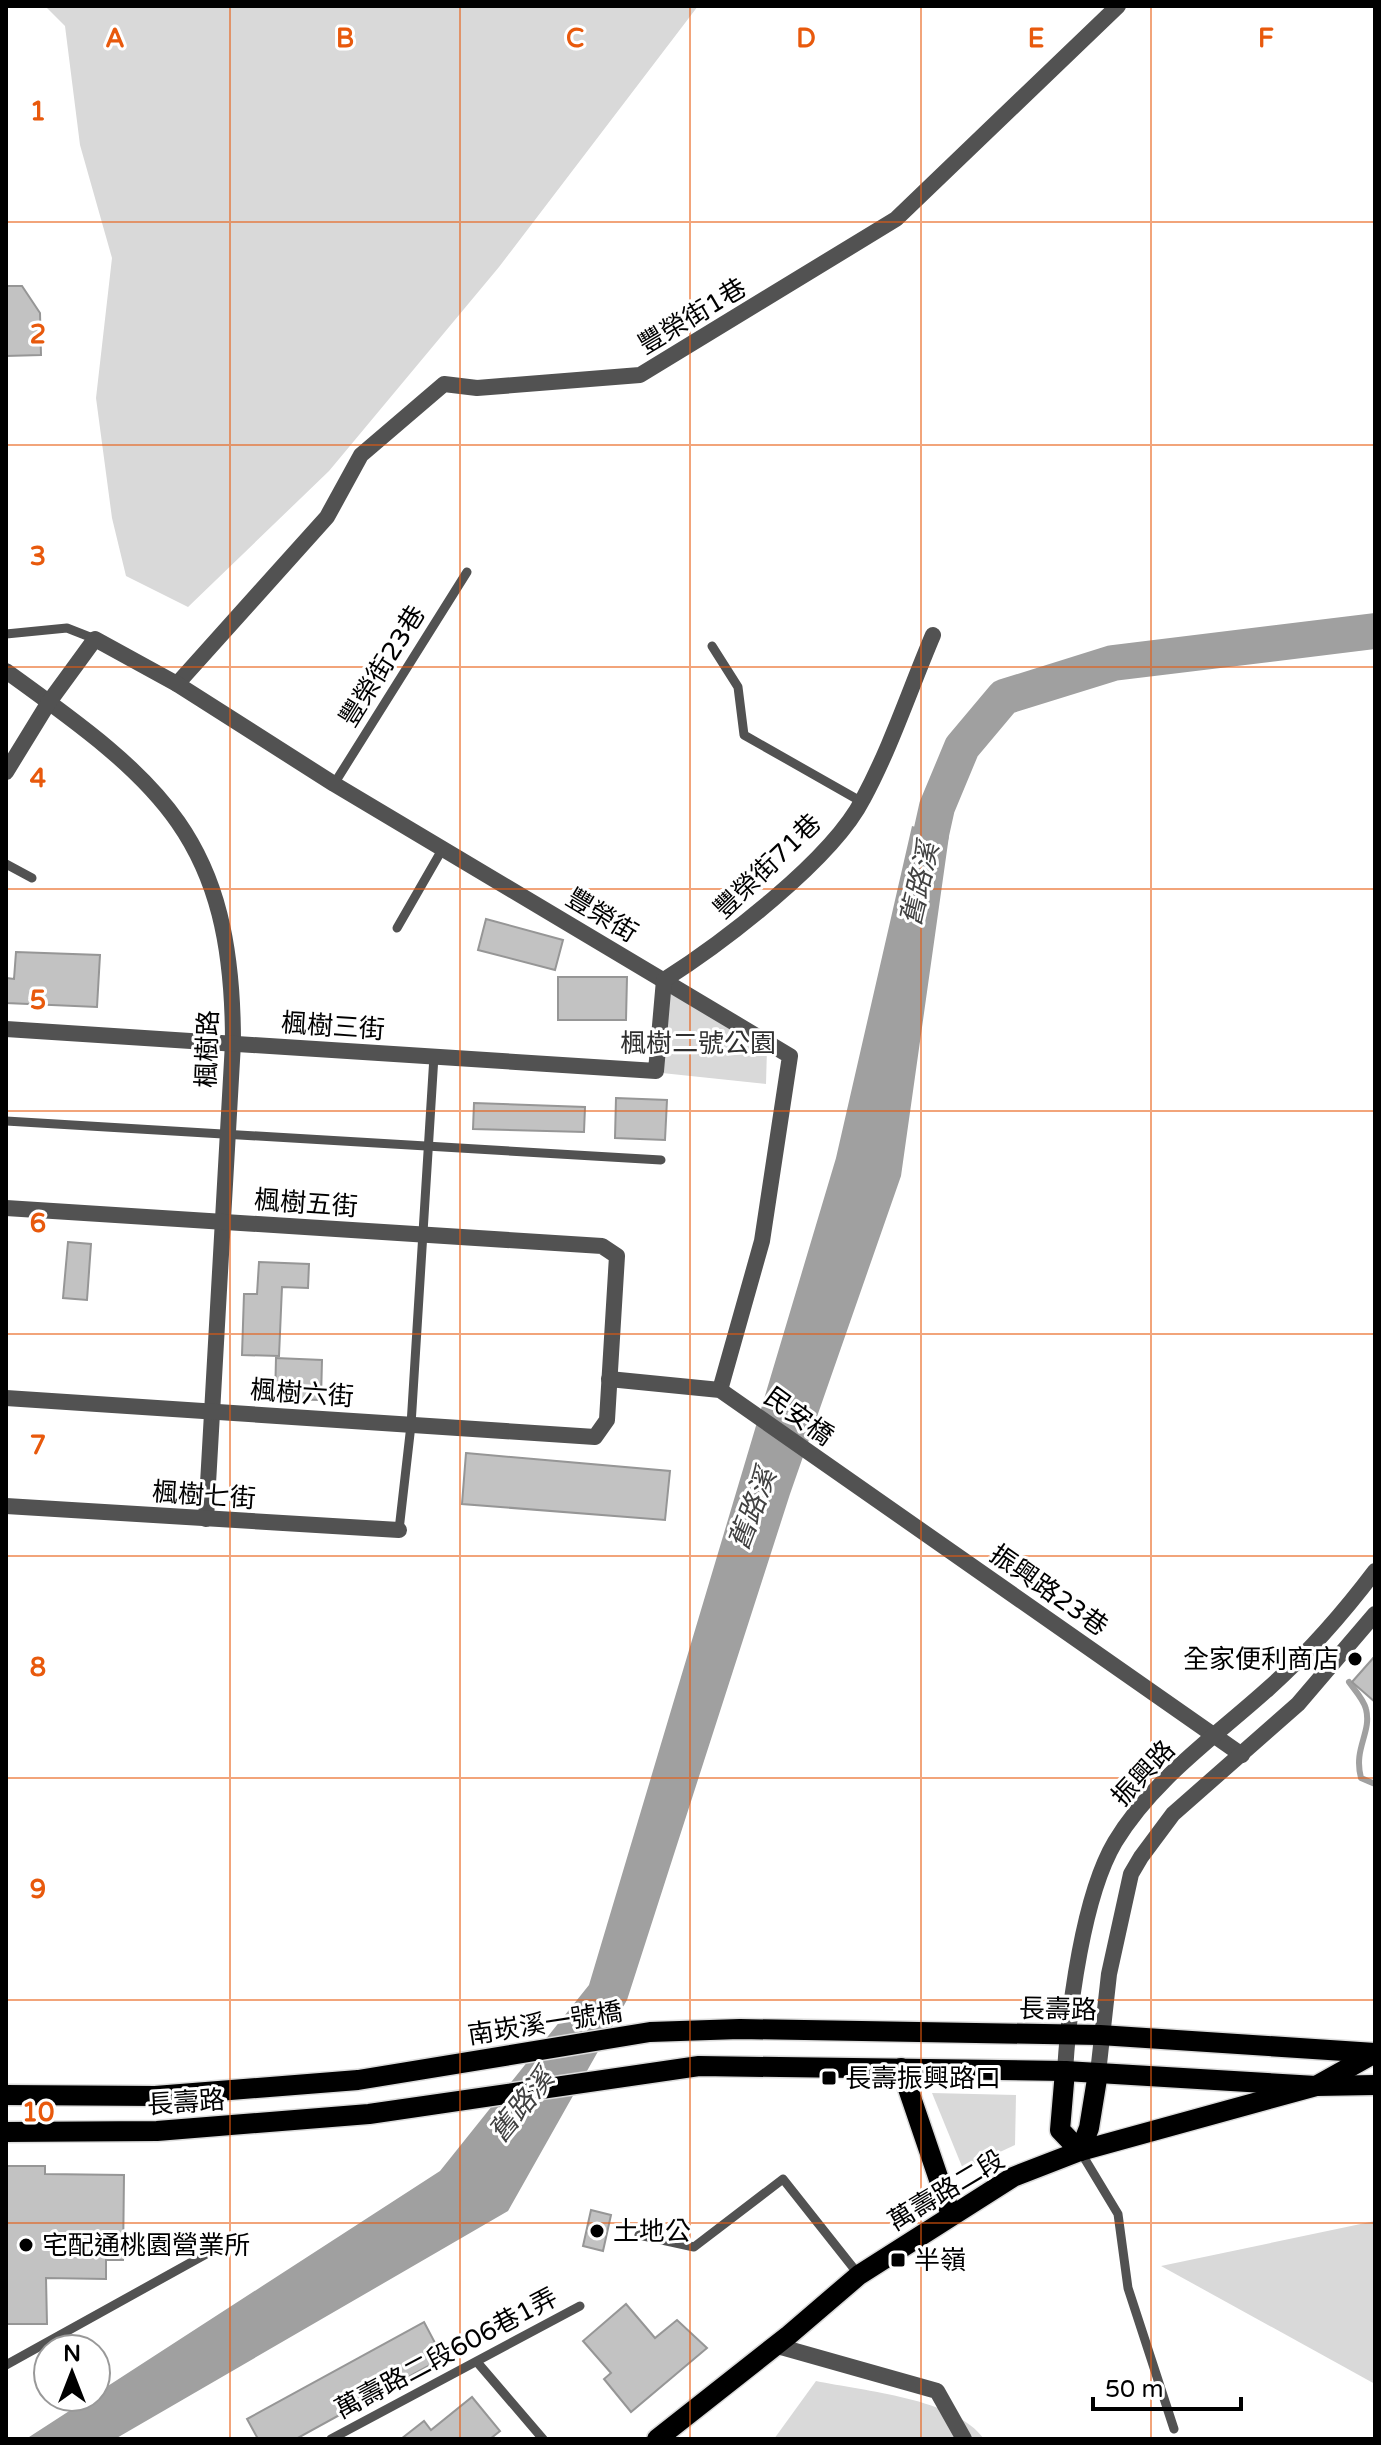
<svg xmlns="http://www.w3.org/2000/svg" width="1381" height="2445" viewBox="0 0 1381 2445" font-family="'Varela Round','Noto Sans TC',sans-serif">
<style>
.green{fill:#d9d9d9}
.water{fill:#a0a0a0}
.lines{fill:none;stroke-linecap:round;stroke-linejoin:round}
.stream{stroke:#a0a0a0;stroke-width:6}
.river{stroke:#a0a0a0;stroke-width:36}
.building{fill:#c2c2c2;stroke:#969696;stroke-width:2}
.primary-casing{stroke:#dbdbdb;stroke-width:23}
.service{stroke:#525252;stroke-width:9}
.minor{stroke:#525252;stroke-width:16}
.tertiary{stroke:#525252;stroke-width:16}
.primary{stroke:#000;stroke-width:20}
.grid{fill:none;stroke:#e8590c;stroke-width:2;stroke-opacity:0.55}
.poi-dot{fill:#000;stroke:#fff;stroke-width:3}
.labels{text-anchor:middle;stroke-width:6;stroke-linejoin:round;paint-order:stroke}
.street-label{font-size:26px;fill:#000;stroke:#fff}
.park-label{font-size:26px;fill:#303030;stroke:#fff}
.poi-label{font-size:26px;fill:#000;stroke:#fff;text-anchor:start}
.water-label{font-size:28px;font-style:italic;fill:#414141;stroke:#fff}
.grid-label{font-size:26px;text-anchor:middle;font-weight:bold;fill:#e8590c;stroke:#fff;stroke-width:6;stroke-linejoin:round;paint-order:stroke}
</style>
<rect width="100%" height="100%" fill="#fff"/>
<g class="green">
<polygon points="45,6 698,6 499,267 329,471 188,607 126,576 112,518 96,398 112,258 80,145 65,26"/>
<polygon points="670,983 767,1048 766,1084 662,1073"/>
<polygon points="932,2093 1016,2095 1015,2145 963,2169"/>
<polygon points="1375,2221 1375,2384 1161,2266"/>
<path d="M816,2381C863,2391 955,2398 984,2439H774Z"/>
</g>
<polygon class="water" points="912,826 949,836 901,1176 790,1494 627,2000 508,2211 115,2439 26,2439 440,2171 589,1985 836,1158"/>
<g class="lines">
<path class="stream" d="M1349,1682C1354,1689 1364,1700 1366,1709C1372,1733 1353,1748 1361,1778L1375,1784"/>
<polyline class="river" points="921,879 937,807 962,747 1004,697 1113,663 1375,631"/>
</g>
<g class="building">
<polygon points="6,286 22,286 40,313 41,355 6,356"/>
<polygon points="486,919 563,940 555,970 478,950"/>
<polygon points="16,952 100,955 97,1007 6,1003 6,978 14,979"/>
<polygon points="558,977 627,977 626,1020 558,1020"/>
<polygon points="616,1098 667,1100 665,1140 615,1138"/>
<polygon points="474,1103 585,1107 584,1132 473,1129"/>
<polygon points="68,1242 91,1244 87,1300 63,1298"/>
<polygon points="259,1262 309,1264 308,1288 282,1287 279,1356 242,1355 244,1294 257,1294"/>
<polygon points="276,1358 322,1360 321,1400 275,1399"/>
<polygon points="466,1453 670,1471 665,1520 462,1504"/>
<polygon points="1375,1656 1375,1702 1352,1682"/>
<polygon points="6,2166 45,2166 45,2174 124,2175 123,2260 106,2260 106,2279 46,2278 47,2324 6,2324"/>
<polygon points="591,2210 611,2215 603,2251 583,2246"/>
<polygon points="626,2304 655,2338 677,2320 707,2348 631,2412 604,2379 611,2373 583,2341"/>
<polygon points="424,2322 443,2358 296,2439 258,2439 247,2419"/>
<polygon points="472,2397 500,2431 490,2439 401,2439 424,2421 431,2430"/>
</g>
<g class="lines">
<g class="primary-casing">
<g id="primary">
<polyline points="901,2068 951,2215"/>
<polyline points="1065,2071 1060,2130 1080,2151"/>
<polyline points="6,2095 155,2096 358,2080 650,2032 740,2029 1100,2035 1375,2053"/>
<polyline points="6,2132 157,2131 369,2114 699,2066 1065,2071 1316,2086 1375,2085"/>
<polyline points="1080,2151 1089,2128 1098,2073"/>
<polyline points="657,2439 789,2335 859,2275 1013,2177 1080,2151 1316,2086 1375,2053"/>
</g>
</g>
<g class="service">
<polyline points="6,634 67,628 95,639"/>
<polyline points="712,646 738,687 744,735 862,802"/>
<polyline points="334,784 467,572"/>
<polyline points="6,864 32,878"/>
<polyline points="397,928 443,848"/>
<polyline points="6,1121 661,1160"/>
<polyline points="399,1530 411,1425 434,1056"/>
<polyline points="1080,2151 1118,2214 1128,2288 1174,2429"/>
<polyline points="639,2235 694,2247 783,2179 859,2275"/>
<polyline points="477,2362 543,2439"/>
<polyline points="6,2365 217,2248"/>
<polyline points="331,2439 580,2306"/>
</g>
<g class="minor">
<path d="M6,671C162,783 233,838 233,1043L206,1519"/>
<polyline points="177,684 327,517 361,455 444,384 477,388 640,375 896,219 1118,6"/>
<polyline points="6,772 49,702 95,639 177,684 334,784 790,1056 762,1241 720,1390"/>
<path d="M6,1029L656,1071L664,980C722,943 832,860 863,799C891,747 910,689 933,635"/>
<polyline points="6,1208 602,1246 617,1256 607,1420 595,1437 6,1398"/>
<polyline points="609,1379 720,1390 1242,1755"/>
<polyline points="6,1506 399,1530"/>
<polyline points="774,2345 937,2391 964,2439"/>
</g>
<g class="tertiary">
<path d="M1065,2071C1069,2007 1083,1896 1115,1842C1153,1779 1216,1736 1269,1688C1307,1654 1344,1612 1375,1571"/>
<polyline points="1098,2073 1109,1974 1131,1874 1141,1857 1173,1814 1298,1704 1375,1614"/>
</g>
<use href="#primary" class="primary"/>
</g>
<path class="grid" d="M230,6V2439M460,6V2439M690,6V2439M921,6V2439M1151,6V2439M6,222H1375M6,445H1375M6,667H1375M6,889H1375M6,1111H1375M6,1334H1375M6,1556H1375M6,1778H1375M6,2000H1375M6,2223H1375"/>
<g class="poi-dot">
<circle cx="1355" cy="1659" r="8"/>
<rect x="821" y="2070" width="16" height="16" rx="4"/>
<circle cx="597" cy="2231" r="8"/>
<circle cx="26" cy="2245" r="8"/>
<rect x="890" y="2252" width="16" height="16" rx="4"/>
</g>
<g class="labels">
<g class="street-label">
<text transform="translate(692 316) rotate(-31)" y="9">豐榮街1巷</text>
<text transform="translate(382 666) rotate(-58)" y="9">豐榮街23巷</text>
<text transform="translate(767 866) rotate(-44)" y="9">豐榮街71巷</text>
<text transform="translate(602 915) rotate(31)" y="9">豐榮街</text>
<text transform="translate(333 1026) rotate(4)" y="9">楓樹三街</text>
<text transform="translate(207 1049) rotate(-88)" y="9">楓樹路</text>
<text transform="translate(306 1203) rotate(4)" y="9">楓樹五街</text>
<text transform="translate(302 1393) rotate(4)" y="9">楓樹六街</text>
<text transform="translate(799 1416) rotate(36)" y="9">民安橋</text>
<text transform="translate(204 1495) rotate(4)" y="9">楓樹七街</text>
<text transform="translate(1049 1590) rotate(35)" y="9">振興路23巷</text>
<text transform="translate(1143 1773) rotate(-47)" y="9">振興路</text>
<text transform="translate(1058 2009) rotate(1)" y="9">長壽路</text>
<text transform="translate(545 2023) rotate(-9)" y="9">南崁溪一號橋</text>
<text transform="translate(186 2102) rotate(-4)" y="9">長壽路</text>
<text transform="translate(946 2190) rotate(-31)" y="9">萬壽路二段</text>
<text transform="translate(446 2353) rotate(-28)" y="9">萬壽路二段606巷1弄</text>
</g>
<g class="park-label">
<text x="698" y="1052">楓樹二號公園</text>
</g>
<g class="poi-label">
<text x="1339" y="1668" text-anchor="end">全家便利商店</text>
<text x="845" y="2087">長壽振興路口</text>
<text x="613" y="2240">土地公</text>
<text x="42" y="2254">宅配通桃園營業所</text>
<text x="914" y="2269">半嶺</text>
</g>
<g class="water-label">
<text transform="translate(919 884) rotate(-77)" y="10">舊路溪</text>
<text transform="translate(752 1509) rotate(-69)" y="10">舊路溪</text>
<text transform="translate(521 2105) rotate(-51)" y="10">舊路溪</text>
</g>
</g>
<g class="grid-label">
<text x="115" y="47">A</text>
<text x="345" y="47">B</text>
<text x="575" y="47">C</text>
<text x="806" y="47">D</text>
<text x="1036" y="47">E</text>
<text x="1266" y="47">F</text>
<text x="38" y="120">1</text>
<text x="38" y="343">2</text>
<text x="38" y="565">3</text>
<text x="38" y="787">4</text>
<text x="38" y="1009">5</text>
<text x="38" y="1232">6</text>
<text x="38" y="1454">7</text>
<text x="38" y="1676">8</text>
<text x="38" y="1898">9</text>
<text x="38" y="2121">10</text>
</g>
<rect width="1381" height="2445" fill="none" stroke="#000000" stroke-width="16"/>
<g transform="translate(72 2373)"><circle r="38" fill="#ffffff" stroke="#999999" stroke-width="2"/>
<path d="M0-6L14 30L0 20L-14 30Z" fill="#000000"/>
<text y="-12" font-size="22" font-weight="bold" text-anchor="middle" fill="#000000">N</text>
</g>
<path d="M1093 2397v12h148v-12" fill="none" stroke="#000000" stroke-width="4"/>
<text x="1105" y="2397" font-size="24" fill="#000000" stroke="#ffffff" stroke-width="6" paint-order="stroke">50 m</text>
</svg>
